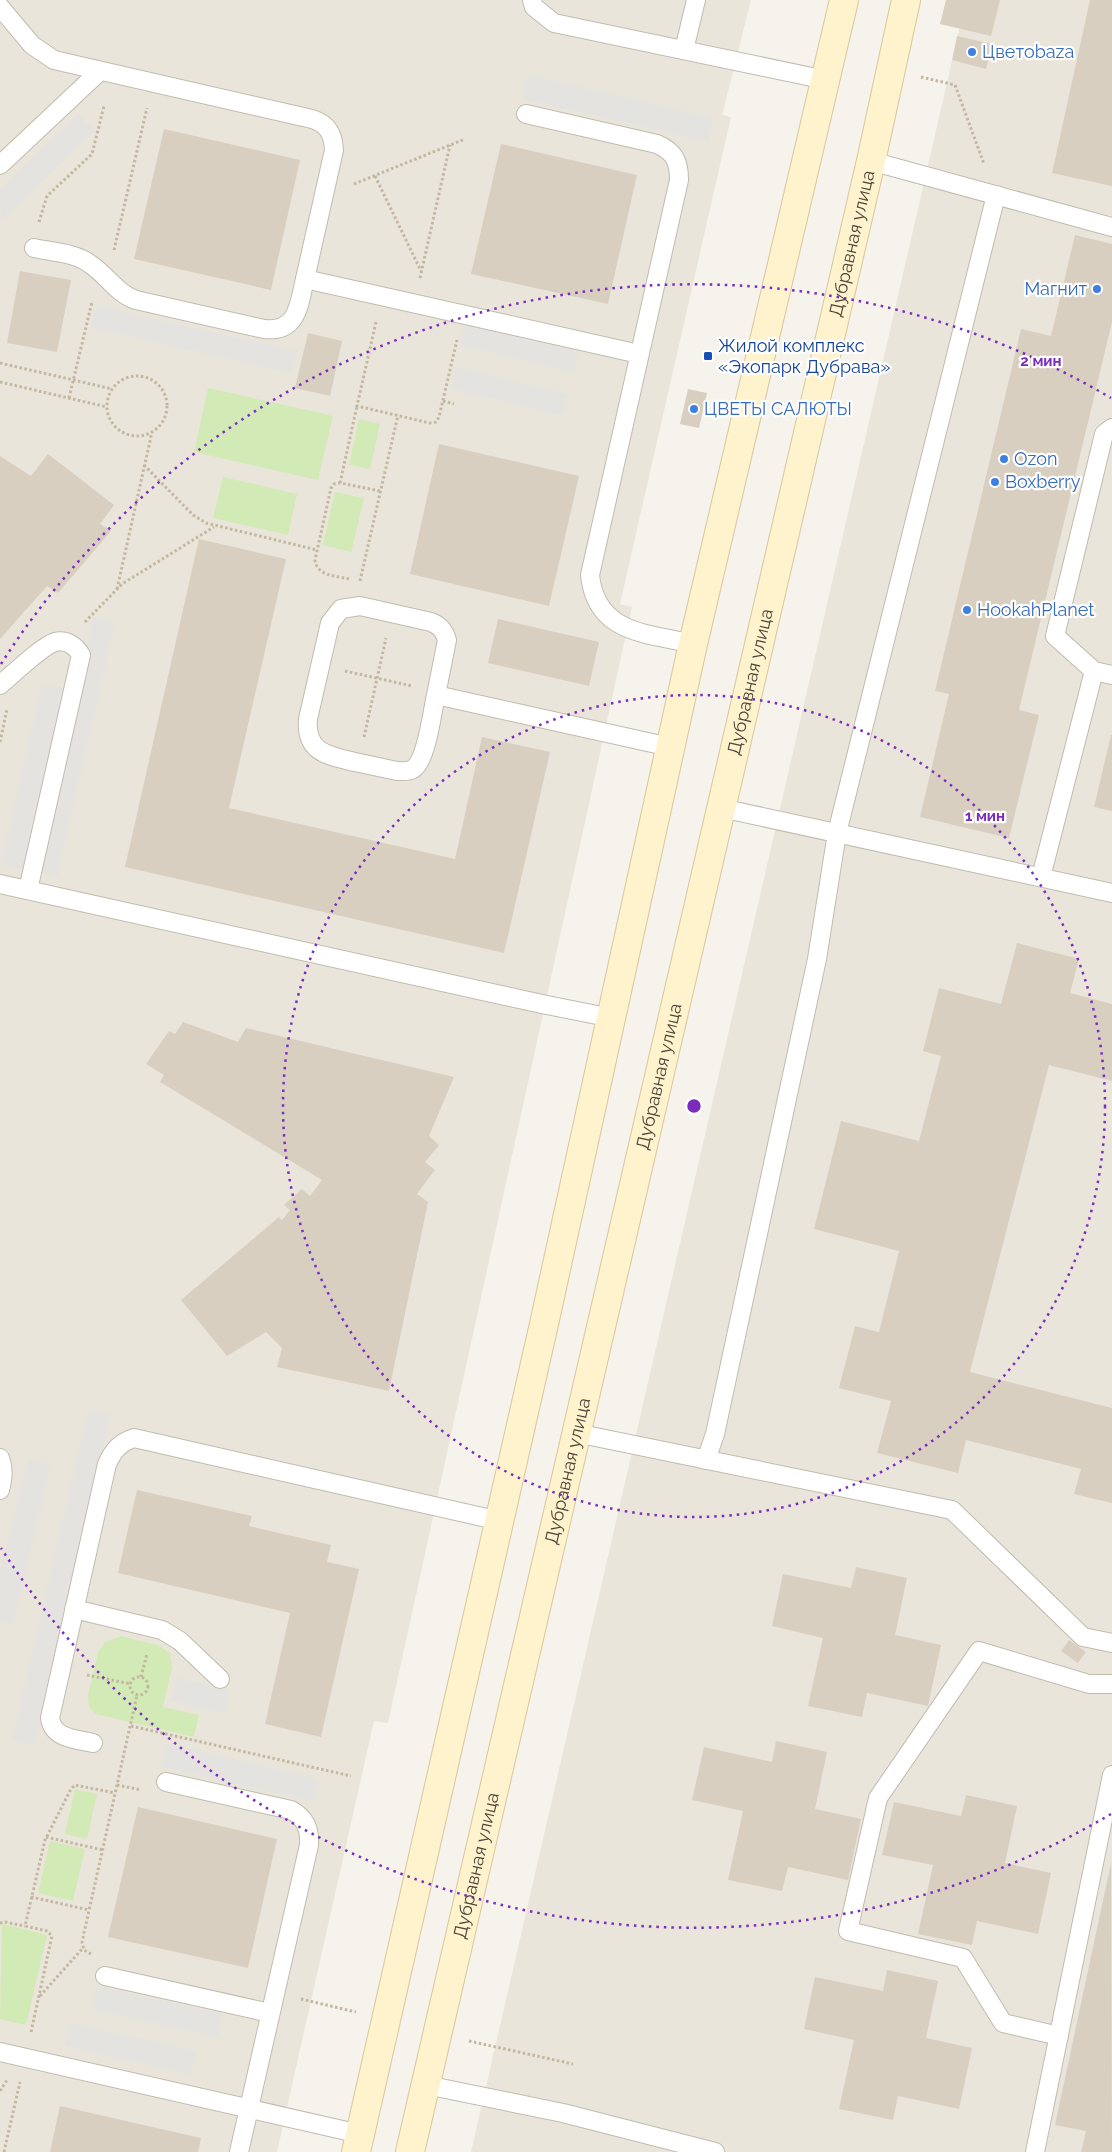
<svg xmlns="http://www.w3.org/2000/svg" width="1112" height="2152" viewBox="0 0 1112 2152" font-family="Raleway,sans-serif">
<style>
.residential{fill:#eae5da}
.green{fill:#d2eab5}
.parking{fill:#e5e3e0}
.building{fill:#d8cfc1}
.lines{fill:none;stroke-linecap:round;stroke-linejoin:round}
.lane-casing{stroke:#c2bbae;stroke-width:20}
.secondary-casing{stroke:#d6c79b;stroke-width:30}
.path{stroke:#c4b79f;stroke-width:3;stroke-dasharray:2.5 2.5;stroke-linecap:butt}
.lane{stroke:#fff;stroke-width:18}
.secondary{stroke:#fff3cd;stroke-width:28}
.ring{fill:none;stroke:#7b2cbf;stroke-width:2.5;stroke-dasharray:2.5 5}
.shop-dot{fill:#3f7fe0;stroke:#fff;stroke-width:2}
.transit-dot{fill:#1a4fb4;stroke:#fff;stroke-width:2}
.labels{text-anchor:middle;stroke-width:4.5;stroke-linejoin:round;paint-order:stroke}
.shop-label{font-size:18px;fill:#366cbe;stroke:#fff;text-anchor:start}
.street-label{font-size:18px;fill:#4b4439;stroke:#fff}
.transit-label{font-size:18px;fill:#164399;stroke:#fff;text-anchor:start}
.centre{fill:#7b2cbf;stroke:#fff;stroke-width:2.5}
.ring-label{font-size:15px;text-anchor:middle;font-weight:bold;fill:#7b2cbf;stroke:#fff;stroke-width:4.5;stroke-linejoin:round;paint-order:stroke}
</style>
<rect width="100%" height="100%" fill="#f6f3ec"/>
<g class="residential">
<polygon points="0,0 751,0 722,115 731,117 620,604 632,607 388,1723 374,1721 277,2152 0,2152"/>
<polygon points="966,0 1112,0 1112,2152 471,2152"/>
</g>
<g class="green">
<polygon points="208,388 333,416 318,480 194,452"/>
<polygon points="359,419 380,424 370,469 349,465"/>
<polygon points="223,477 297,494 288,535 213,518"/>
<polygon points="335,492 364,498 351,552 323,545"/>
<polygon points="121,1636 160,1646 170,1654 172,1668 163,1707 199,1715 194,1737 96,1714 89,1707 88,1695 98,1652 105,1642"/>
<polygon points="75,1789 97,1794 87,1839 65,1834"/>
<polygon points="50,1841 85,1849 73,1901 38,1893"/>
<polygon points="2,1924 47,1935 26,2025 0,2019"/>
</g>
<g class="parking">
<polygon points="528,75 713,118 708,142 522,99"/>
<polygon points="78,114 94,131 1,221 0,189"/>
<polygon points="96,306 297,351 292,373 90,327"/>
<polygon points="465,324 578,351 574,372 460,345"/>
<polygon points="455,367 568,394 563,415 450,389"/>
<polygon points="93,618 115,623 57,876 36,872"/>
<polygon points="42,684 63,689 23,869 1,864"/>
<polygon points="88,1410 110,1415 35,1745 12,1740"/>
<polygon points="28,1459 51,1465 13,1625 0,1622 0,1573"/>
<polygon points="176,1678 229,1690 224,1713 171,1701"/>
<polygon points="166,1744 319,1779 314,1802 161,1767"/>
<polygon points="97,1986 223,2014 217,2037 92,2009"/>
<polygon points="71,2023 196,2051 190,2074 65,2046"/>
</g>
<g class="building">
<polygon points="946,0 1000,0 991,36 940,24"/>
<polygon points="1090,0 1112,0 1112,186 1052,173"/>
<polygon points="957,36 992,44 986,69 952,60"/>
<polygon points="164,129 300,160 271,290 134,259"/>
<polygon points="501,144 637,175 608,304 471,274"/>
<polygon points="1075,235 1112,244 1112,322 1019,710 1039,715 1009,838 920,817 949,694 935,691 1021,329 1051,336"/>
<polygon points="20,271 71,280 57,352 7,343"/>
<polygon points="308,333 342,341 330,396 295,388"/>
<polygon points="688,389 707,393 699,428 680,424"/>
<polygon points="439,444 579,476 549,606 410,574"/>
<polygon points="48,454 114,505 100,524 111,531 58,593 47,586 0,639 0,456 31,476"/>
<polygon points="199,539 286,559 229,808 455,859 482,737 550,752 504,953 125,867"/>
<polygon points="498,619 599,642 589,686 488,663"/>
<polygon points="1111,735 1112,735 1112,811 1094,807"/>
<polygon points="1017,943 1079,959 1070,993 1112,1004 1112,1081 1049,1065 970,1372 1112,1408 1112,1503 1074,1494 1081,1469 966,1440 958,1473 877,1453 891,1401 839,1388 855,1326 879,1332 899,1251 814,1229 841,1121 919,1141 941,1056 923,1051 939,988 1001,1004"/>
<polygon points="183,1022 238,1042 246,1028 454,1077 429,1136 439,1145 425,1162 435,1170 417,1194 428,1202 389,1391 277,1367 282,1348 266,1332 227,1356 181,1300 279,1217 282,1220 290,1210 284,1205 302,1189 310,1196 322,1180 160,1082 164,1075 146,1064 169,1031 175,1034"/>
<polygon points="137,1490 252,1516 249,1526 331,1545 327,1562 359,1569 321,1737 265,1724 290,1613 118,1573"/>
<polygon points="856,1567 907,1578 895,1635 941,1645 928,1706 867,1693 862,1717 808,1706 823,1638 772,1626 783,1574 851,1588"/>
<polygon points="1069,1640 1086,1652 1078,1663 1061,1651"/>
<polygon points="776,1741 827,1752 815,1809 861,1819 848,1880 788,1867 782,1891 728,1880 743,1811 692,1800 704,1747 772,1762"/>
<polygon points="966,1795 1017,1806 1005,1863 1051,1873 1038,1934 977,1921 972,1945 918,1934 933,1865 882,1855 894,1802 961,1816"/>
<polygon points="138,1807 277,1839 248,1968 108,1937"/>
<polygon points="1111,1863 1112,2152 1081,2152 1086,2131 1055,2125"/>
<polygon points="887,1970 938,1981 926,2038 972,2048 959,2109 898,2096 893,2120 839,2109 854,2040 804,2029 815,1977 883,1991"/>
<polygon points="60,2106 201,2138 198,2152 50,2152"/>
</g>
<g class="lines">
<g class="lane-casing">
<g id="lane">
<polyline points="532,0 534,7 554,23 826,80"/>
<path d="M0,7L32,45L54,60L312,119C328,124 333,134 334,150L305,279"/>
<polyline points="684,50 696,0"/>
<path d="M526,114L657,144C675,152 679,162 679,180L590,575C596,634 647,633 693,644"/>
<polyline points="871,161 1112,227"/>
<polyline points="0,165 100,71"/>
<path d="M34,248C52,252 76,253 90,264C107,275 116,293 136,300L264,329C298,333 299,304 305,279L639,354"/>
<polyline points="1112,428 1104,434 1055,636 1094,671 1112,675"/>
<path d="M0,685C12,675 42,646 55,642C66,639 76,646 81,655L28,890"/>
<path d="M436,695C432,712 427,760 413,769C408,772 402,771 397,771C383,768 369,765 355,762C329,756 305,753 308,719L330,623L341,609L360,606L431,622C440,626 444,630 447,640L436,695L670,747"/>
<polyline points="721,808 1112,893"/>
<polyline points="1041,877 1094,671"/>
<polyline points="0,884 542,1004 612,1018"/>
<polyline points="576,1433 952,1510 1083,1637 1112,1643"/>
<path d="M0,1458C4,1469 3,1478 0,1490"/>
<polyline points="706,1460 715,1434 817,959 837,833 996,195"/>
<polyline points="74,1609 162,1630 180,1641 220,1679"/>
<path d="M93,1743C76,1739 53,1739 50,1718L107,1464C113,1451 119,1443 134,1438L500,1521"/>
<path d="M166,1782L291,1810C305,1818 310,1828 309,1845L239,2152"/>
<polyline points="105,1976 270,2013"/>
<polyline points="1059,2036 1003,2023 963,1958 848,1931 878,1798 979,1651 1089,1684 1112,1684"/>
<polyline points="0,2052 360,2134"/>
<polyline points="426,2085 563,2113 715,2152"/>
<polyline points="1035,2152 1112,1775"/>
</g>
</g>
<g class="secondary-casing">
<g id="secondary">
<polyline points="356,2152 544,1324 693,644 844,0"/>
<path id="s1" d="M410,2152L871,161L906,0"/>
</g>
</g>
<g class="path">
<polyline points="921,77 955,85 984,164"/>
<polyline points="375,176 421,271"/>
<polyline points="354,184 465,139"/>
<polyline points="39,222 47,196 92,154 104,106"/>
<polyline points="114,250 147,108"/>
<polyline points="420,278 450,145"/>
<polyline points="376,322 357,406 430,423 436,422 439,417 457,340"/>
<polyline points="0,363 112,389"/>
<circle cx="137" cy="406" r="30"/>
<polyline points="0,382 107,407"/>
<polyline points="69,398 92,302"/>
<polyline points="443,401 454,404"/>
<polyline points="144,465 193,515 206,523 317,550"/>
<polyline points="340,483 357,406"/>
<path d="M349,579C336,576 317,576 315,560L331,488L334,484L340,483L380,491"/>
<polyline points="360,581 398,415"/>
<polyline points="117,589 152,432"/>
<polyline points="85,622 122,584 214,527"/>
<polyline points="345,671 412,686"/>
<polyline points="364,737 386,638"/>
<polyline points="0,742 7,709"/>
<polyline points="87,1675 131,1684"/>
<circle cx="139" cy="1686" r="9"/>
<polyline points="141,1677 147,1654"/>
<polyline points="131,1726 351,1776"/>
<polyline points="117,1785 141,1790"/>
<polyline points="46,1837 103,1850"/>
<polyline points="31,1897 89,1910"/>
<polyline points="0,1923 5,1922 25,1926"/>
<polyline points="91,1954 84,1950 82,1942 137,1695"/>
<polyline points="40,1996 83,1948"/>
<polyline points="301,1999 356,2012"/>
<polyline points="31,2032 52,1936 47,1931 25,1926 45,1840 71,1789 75,1785 115,1793"/>
<polyline points="469,2041 573,2064"/>
<polyline points="0,2091 7,2080"/>
<polyline points="4,2152 20,2082"/>
</g>
<use href="#lane" class="lane"/>
<use href="#secondary" class="secondary"/>
</g>
<g class="ring">
<circle cx="694" cy="1106" r="411"/>
<path d="M1111 1814A822 822 0 0 1 1 1548M1 664A822 822 0 0 1 1111 398"/>
</g>
<g class="shop-dot">
<circle cx="972" cy="52" r="5"/>
<circle cx="1097" cy="289" r="5"/>
<circle cx="694" cy="409" r="5"/>
<circle cx="1004" cy="459" r="5"/>
<circle cx="995" cy="482" r="5"/>
<circle cx="967" cy="610" r="5"/>
</g>
<rect class="transit-dot" x="703" y="351" width="10" height="10" rx="2.5"/>
<g class="labels">
<g class="shop-label">
<text x="982" y="58">Цветоbaza</text>
<text x="1087" y="295" text-anchor="end">Магнит</text>
<text x="704" y="415">ЦВЕТЫ САЛЮТЫ</text>
<text x="1014" y="465">Ozon</text>
<text x="1005" y="488">Boxberry</text>
<text x="977" y="616">HookahPlanet</text>
</g>
<g class="street-label">
<text dy="6" stroke="none"><textPath href="#s1" startOffset="1959">Дубравная улица</textPath></text>
<text dy="6" stroke="none"><textPath href="#s1" startOffset="1509">Дубравная улица</textPath></text>
<text dy="6" stroke="none"><textPath href="#s1" startOffset="1104">Дубравная улица</textPath></text>
<text dy="6" stroke="none"><textPath href="#s1" startOffset="699">Дубравная улица</textPath></text>
<text dy="6" stroke="none"><textPath href="#s1" startOffset="294">Дубравная улица</textPath></text>
</g>
<g class="transit-label">
<text x="718" y="352">Жилой комплекс<tspan x="718" dy="21">«Экопарк Дубрава»</tspan></text>
</g>
</g>
<circle cx="694" cy="1106" r="8" class="centre"/>
<g class="ring-label">
<text x="1041" y="366">2 мин</text>
<text x="985" y="821">1 мин</text>
</g>
</svg>
